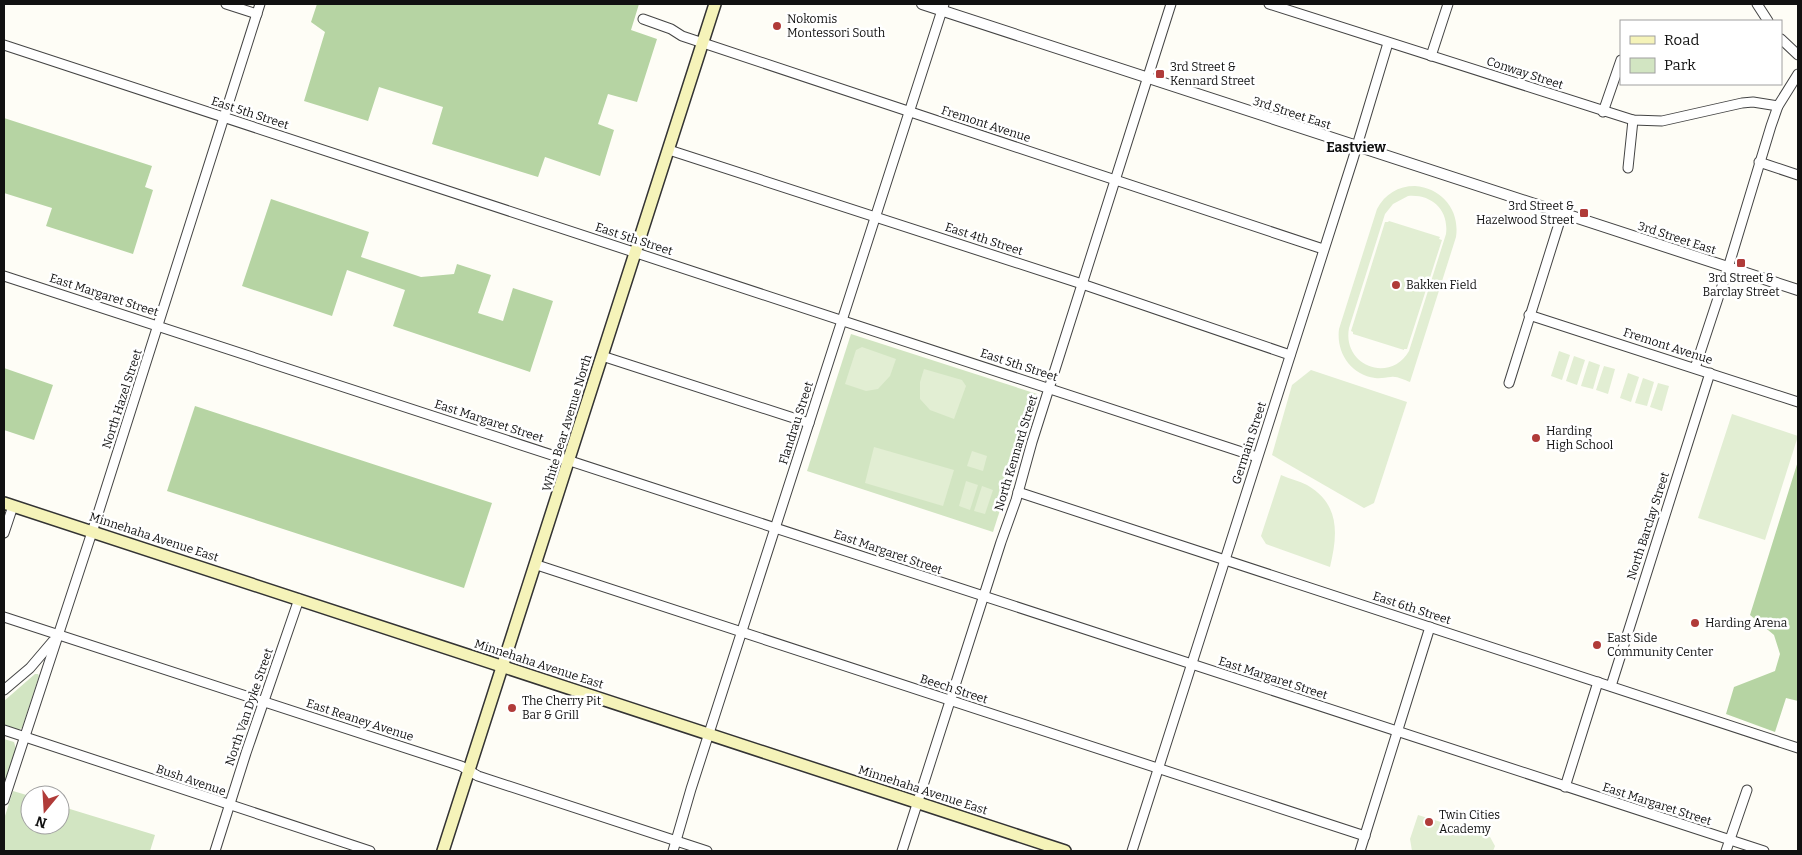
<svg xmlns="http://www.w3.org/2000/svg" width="1802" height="855" viewBox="0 0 1802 855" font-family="Bitter,serif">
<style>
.green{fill:#d2e5c2}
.forest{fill:#b6d4a3}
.pitch{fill:#e2eed3;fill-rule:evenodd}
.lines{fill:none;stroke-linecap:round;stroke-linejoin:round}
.minor-casing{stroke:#444;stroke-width:11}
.tertiary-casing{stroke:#444;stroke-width:12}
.secondary-casing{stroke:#333;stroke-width:14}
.minor{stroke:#fff;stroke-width:9}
.tertiary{stroke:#fff;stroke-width:10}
.secondary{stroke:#f5f3b9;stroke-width:11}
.poi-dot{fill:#b03b39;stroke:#fff;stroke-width:2}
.labels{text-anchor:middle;stroke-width:5;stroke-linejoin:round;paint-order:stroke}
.poi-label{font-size:12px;fill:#111;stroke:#fff;text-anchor:start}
.street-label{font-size:12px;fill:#111;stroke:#fff}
.neighbourhood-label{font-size:14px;font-weight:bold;fill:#111;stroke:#fff}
</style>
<rect width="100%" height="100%" fill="#fefdf6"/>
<g class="green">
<polygon points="851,334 1037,394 993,532 807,471"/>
<polygon points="35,674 38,674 39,676 22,728 18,730 4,726 4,701"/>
<polygon points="4,739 14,742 16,749 4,786"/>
<polygon points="13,791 30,796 30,825 60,825 60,806 155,835 150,851 4,851 4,819"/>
</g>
<g class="forest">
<polygon points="317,4 639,4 631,30 657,39 637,102 608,94 598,124 614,130 600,176 545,157 538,177 432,144 443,107 379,87 368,121 304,101 325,32 311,22"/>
<polygon points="4,118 152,166 145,187 153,190 133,254 46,226 52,208 4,193"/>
<polygon points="271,199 369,232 361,257 421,277 454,274 457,264 491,275 478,313 503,321 513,288 553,301 530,372 393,326 405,290 347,270 332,316 242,286"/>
<polygon points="4,368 53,385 34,440 4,430"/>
<polygon points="195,406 492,503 464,588 167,491"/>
<polygon points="1798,461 1798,701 1786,698 1775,732 1726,714 1734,687 1775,671 1780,654 1774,635 1750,615"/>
</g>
<g class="pitch">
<path d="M1415,186C1442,188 1460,210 1456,237L1410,382C1404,380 1397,376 1391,377C1386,377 1381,379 1375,378C1351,375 1336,353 1339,329L1377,209C1385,194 1398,186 1415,186ZM1408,196C1432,194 1449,210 1446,234L1409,351C1390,384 1342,366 1349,328L1385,214L1393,204Z"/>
<polygon points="1389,221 1440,237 1439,239 1442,240 1407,349 1404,349 1404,350 1353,334 1353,332 1351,331 1385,222 1388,222"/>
<polygon points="862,347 896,359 890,376 878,389 866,391 845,384 856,350"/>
<polygon points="1559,351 1570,355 1562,380 1551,376"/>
<polygon points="1574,356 1585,360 1577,385 1566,381"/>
<polygon points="1589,361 1600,365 1593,389 1581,386"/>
<polygon points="1604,366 1615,369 1608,394 1596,390"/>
<polygon points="924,369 962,380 966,386 954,419 930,410 920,399 920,382"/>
<polygon points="1311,370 1407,402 1374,503 1364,508 1272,455 1292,385"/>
<polygon points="1628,373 1639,377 1631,402 1620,398"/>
<polygon points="1643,378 1654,382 1647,406 1635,403"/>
<polygon points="1658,383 1669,386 1662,411 1650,407"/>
<polygon points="1732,414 1798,436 1765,540 1698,518"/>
<polygon points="874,447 954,470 943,506 865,483"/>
<polygon points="972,451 987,456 983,471 967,466"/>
<path d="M1281,475C1290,479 1299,481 1307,485C1340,504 1338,534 1330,567L1266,544L1261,536Z"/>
<polygon points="966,481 978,485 970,510 959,506"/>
<polygon points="982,486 993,490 985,514 974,511"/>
<polygon points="1418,815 1490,837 1495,846 1493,851 1412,851 1410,839"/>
</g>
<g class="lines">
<g class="minor-casing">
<g id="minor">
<polyline points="226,4 257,14"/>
<polyline points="1269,4 1633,120 1662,121 1742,103 1753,102 1778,106"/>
<polyline points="1757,4 1768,21"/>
<polyline points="643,19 671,29 682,36 1323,249"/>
<polyline points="1781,39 1798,55"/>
<polyline points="4,45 1257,457"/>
<polyline points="1431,56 1448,4"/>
<polyline points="1603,112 1621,60"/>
<polyline points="669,150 1082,284 1290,355"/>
<polyline points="1759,162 1798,175"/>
<polyline points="1628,168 1633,120"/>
<polyline points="4,276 1764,851"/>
<polyline points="1529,315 1798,402"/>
<polyline points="602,356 809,423"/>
<polyline points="1695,368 1728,268 1771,126 1778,106 1798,74"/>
<polyline points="1509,383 1562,214"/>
<polyline points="1018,492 1798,748"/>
<polyline points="4,533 13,506"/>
<polyline points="537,565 1365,836"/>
<polyline points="4,617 461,766 478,776 707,851"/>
<polyline points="1611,686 1710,373"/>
<polyline points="4,690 30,668 53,641"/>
<polyline points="4,730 370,851"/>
<polyline points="1565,787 1598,682"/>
<polyline points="4,800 95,523 260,4"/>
<polyline points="215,851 246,753 299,599"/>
<polyline points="673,851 691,789 944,4"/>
<polyline points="902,851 1001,542 1016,500 1032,442 1171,4"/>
<polyline points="1132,851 1353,159 1388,43"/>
<polyline points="1360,851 1430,627"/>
<polyline points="1726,851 1747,790"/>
</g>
</g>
<g class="tertiary-casing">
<polyline id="tertiary" points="922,4 1798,290"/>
</g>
<g class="secondary-casing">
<g id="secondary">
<polyline points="4,503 1065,851"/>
<path d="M443,851C534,569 626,287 715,4"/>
</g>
</g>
<use href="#minor" class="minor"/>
<use href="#tertiary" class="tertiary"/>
<use href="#secondary" class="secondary"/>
</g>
<g class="poi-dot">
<circle cx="777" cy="26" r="5"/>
<rect x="1155" y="69" width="10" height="10" rx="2.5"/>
<rect x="1579" y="208" width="10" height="10" rx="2.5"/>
<rect x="1736" y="258" width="10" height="10" rx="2.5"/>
<circle cx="1396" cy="285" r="5"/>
<circle cx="1536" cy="438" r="5"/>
<circle cx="1695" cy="623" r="5"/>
<circle cx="1597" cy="645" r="5"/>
<circle cx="512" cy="708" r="5"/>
<circle cx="1429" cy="822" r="5"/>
</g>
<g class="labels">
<g class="poi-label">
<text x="787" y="23">Nokomis<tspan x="787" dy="14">Montessori South</tspan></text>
<text x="1170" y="71">3rd Street &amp;<tspan x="1170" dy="14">Kennard Street</tspan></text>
<text x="1574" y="210" text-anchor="end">3rd Street &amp;<tspan x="1574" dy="14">Hazelwood Street</tspan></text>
<text x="1741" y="282" text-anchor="middle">3rd Street &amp;<tspan x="1741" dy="14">Barclay Street</tspan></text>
<text x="1406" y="289">Bakken Field</text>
<text x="1546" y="435">Harding<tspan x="1546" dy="14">High School</tspan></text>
<text x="1705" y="627">Harding Arena</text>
<text x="1607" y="642">East Side<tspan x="1607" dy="14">Community Center</tspan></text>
<text x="522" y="705">The Cherry Pit<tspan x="522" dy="14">Bar &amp; Grill</tspan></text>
<text x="1439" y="819">Twin Cities<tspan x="1439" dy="14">Academy</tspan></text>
</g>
<g class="street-label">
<text transform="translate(1525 73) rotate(18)" y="4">Conway Street</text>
<text transform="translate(250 113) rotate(18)" y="4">East 5th Street</text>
<text transform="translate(1292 113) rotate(18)" y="4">3rd Street East</text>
<text transform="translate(986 124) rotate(18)" y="4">Fremont Avenue</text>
<text transform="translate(1677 238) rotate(18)" y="4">3rd Street East</text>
<text transform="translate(634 239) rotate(18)" y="4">East 5th Street</text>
<text transform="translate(984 239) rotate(18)" y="4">East 4th Street</text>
<text transform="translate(104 295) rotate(18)" y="4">East Margaret Street</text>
<text transform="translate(1668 346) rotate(18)" y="4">Fremont Avenue</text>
<text transform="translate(1019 365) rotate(18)" y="4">East 5th Street</text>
<text transform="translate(122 399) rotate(-72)" y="4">North Hazel Street</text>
<text transform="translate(489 421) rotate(18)" y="4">East Margaret Street</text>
<text transform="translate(567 423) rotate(-73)" y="4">White Bear Avenue North</text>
<text transform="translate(796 423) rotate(-72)" y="4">Flandrau Street</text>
<text transform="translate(1249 443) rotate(-72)" y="4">Germain Street</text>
<text transform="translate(1016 453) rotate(-73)" y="4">North Kennard Street</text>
<text transform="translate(1648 526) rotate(-72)" y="4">North Barclay Street</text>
<text transform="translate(154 537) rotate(18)" y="4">Minnehaha Avenue East</text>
<text transform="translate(888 552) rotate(19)" y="4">East Margaret Street</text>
<text transform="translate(1412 608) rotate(18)" y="4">East 6th Street</text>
<text transform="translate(539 664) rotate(18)" y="4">Minnehaha Avenue East</text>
<text transform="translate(1273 678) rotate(18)" y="4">East Margaret Street</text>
<text transform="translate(954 689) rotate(18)" y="4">Beech Street</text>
<text transform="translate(249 707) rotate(-71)" y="4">North Van Dyke Street</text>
<text transform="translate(360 720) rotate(18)" y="4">East Reaney Avenue</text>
<text transform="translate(191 780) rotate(19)" y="4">Bush Avenue</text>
<text transform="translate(923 790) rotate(18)" y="4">Minnehaha Avenue East</text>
<text transform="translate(1657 804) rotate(18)" y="4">East Margaret Street</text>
</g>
<g class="neighbourhood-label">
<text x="1356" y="152">Eastview</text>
</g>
</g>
<rect width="1802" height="855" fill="none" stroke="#111111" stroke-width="10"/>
<rect x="1620" y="20" width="162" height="65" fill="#ffffff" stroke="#a0a0a0"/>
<rect x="1630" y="36" width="25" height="8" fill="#f5f3b9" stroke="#a0a0a0"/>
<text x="1664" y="45" font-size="15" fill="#111111">Road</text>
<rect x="1630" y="58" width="25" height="15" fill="#d2e5c2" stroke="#a0a0a0"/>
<text x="1664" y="70" font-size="15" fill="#111111">Park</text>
<g transform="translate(45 810) rotate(198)"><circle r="24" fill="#ffffff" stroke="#a0a0a0"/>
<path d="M0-4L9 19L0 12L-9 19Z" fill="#b03b39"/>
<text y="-8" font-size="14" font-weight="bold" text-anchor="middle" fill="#111111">N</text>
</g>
</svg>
